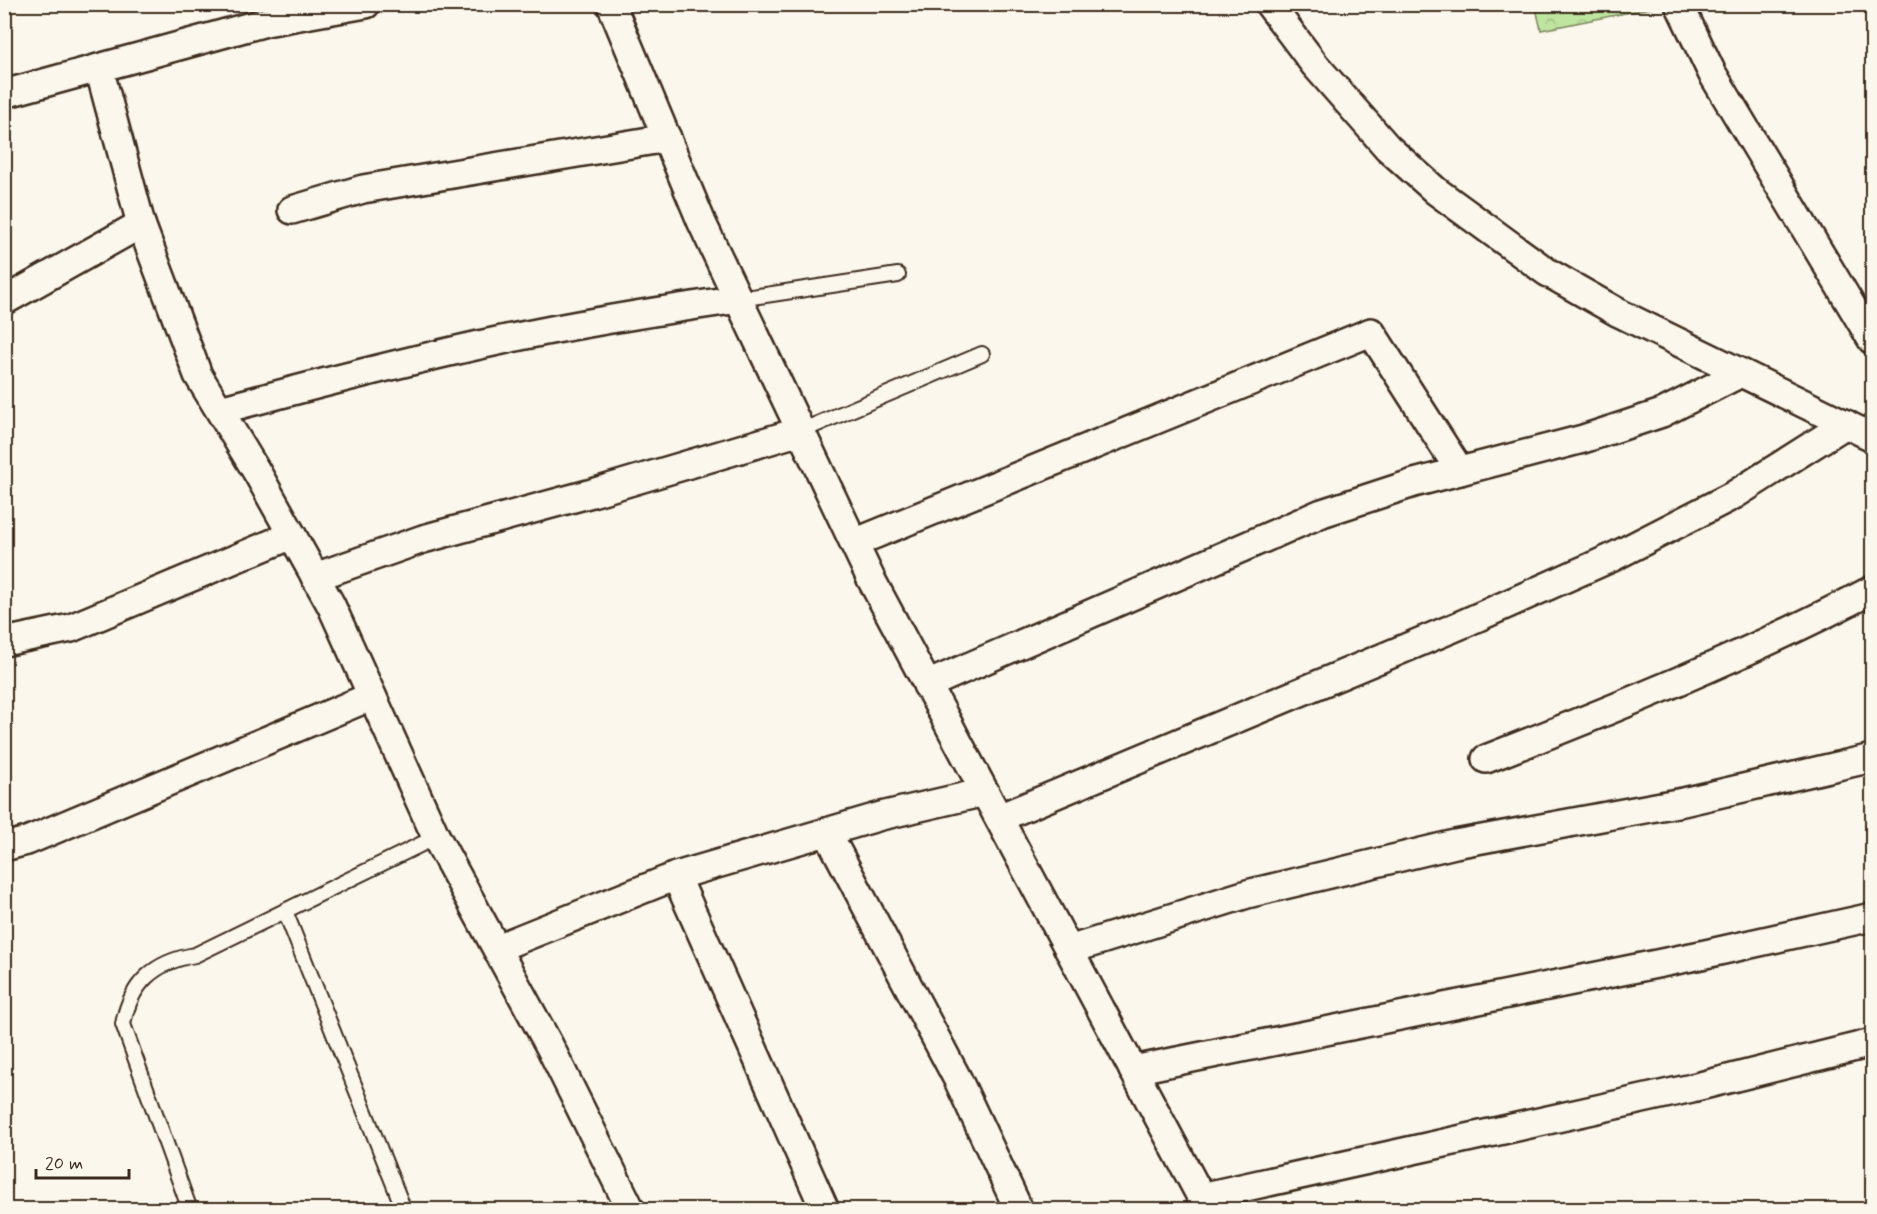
<svg xmlns="http://www.w3.org/2000/svg" width="1877" height="1214" viewBox="0 0 1877 1214" font-family="Mynerve,sans-serif">
<style>
.park{fill:url(#park-crowns);stroke:#7c885f;stroke-width:1.5}
.lines{fill:none;stroke-linecap:round;stroke-linejoin:round}
.service-casing{stroke:#3b2a1e;stroke-width:18}
.minor-casing{stroke:#3b2a1e;stroke-width:32}
.service{stroke:#fbf7ec;stroke-width:14}
.minor{stroke:#fbf7ec;stroke-width:27}
</style>
<defs>
<pattern id="park-crowns" width="20" height="18" patternUnits="userSpaceOnUse" patternTransform="scale(1.5)"><rect width="20" height="18" fill="#bee5a0"/><path d="M2 6a3 3 0 1 1 6 0M12 15a3 3 0 1 1 6 0" fill="none" stroke="#a4c589"/></pattern>
</defs>
<rect width="100%" height="100%" fill="#fbf7ec"/>
<filter id="ink" filterUnits="userSpaceOnUse"><feTurbulence type="fractalNoise" baseFrequency=".0167" numOctaves="2"/><feDisplacementMap in="SourceGraphic" scale="12" xChannelSelector="R" yChannelSelector="G"/><feConvolveMatrix kernelMatrix="1 2 1 2 8 2 1 2 1" color-interpolation-filters="sRGB"/></filter>
<g filter="url(#ink)">
<polygon class="park" points="1535,4 1666,4 1666,5 1541,30"/>
<g class="lines">
<g class="service-casing">
<g id="service">
<polyline points="739,299 898,275"/>
<polyline points="801,431 982,354"/>
<polyline points="285,911 404,1210"/>
<path d="M190,1210L123,1024C131,983 154,962 195,955L436,837"/>
</g>
</g>
<g class="minor-casing">
<g id="minor">
<polyline points="611,4 702,223 871,579 1208,1210"/>
<polyline points="1269,4 1315,65 1388,148 1436,191 1547,272 1619,313 1872,437"/>
<polyline points="1679,4 1712,73 1872,340"/>
<polyline points="99,68 141,224 198,375 258,474 331,605 436,837 550,1047 631,1210"/>
<polyline points="4,94 266,22 366,4"/>
<polyline points="292,210 363,189 667,138"/>
<polyline points="4,301 141,224"/>
<path d="M220,410C310,386 401,362 493,342C574,324 656,311 739,299"/>
<polyline points="854,543 1371,332 1460,471"/>
<polyline points="315,577 423,539 592,493 801,431"/>
<polyline points="4,642 71,628 292,535"/>
<polyline points="927,685 1322,513 1414,483 1583,439 1662,413 1741,373"/>
<path d="M1486,759C1617,708 1748,655 1872,590"/>
<polyline points="999,818 1458,626 1611,558 1734,495 1846,424"/>
<polyline points="827,832 958,1080 1019,1210"/>
<polyline points="4,847 27,841 372,696"/>
<polyline points="676,876 825,1210"/>
<polyline points="497,948 676,876 881,816 985,792"/>
<polyline points="1069,950 1247,894 1455,844 1683,802 1872,758"/>
<polyline points="1133,1070 1701,955 1872,917"/>
<polyline points="1201,1197 1692,1088 1872,1043"/>
</g>
</g>
<use href="#service" class="service"/>
<use href="#minor" class="minor"/>
</g>
</g>
<rect width="1877" height="1214" fill="none" stroke="#fbf7ec" stroke-width="24"/>
<rect x="12" y="12" width="1853" height="1190" fill="none" stroke="#3b2a1e" stroke-width="2" filter="url(#ink)"/>
<path d="M36 1169v9h93v-9" fill="none" stroke="#3b2a1e" stroke-width="3"/>
<text x="45" y="1169" font-size="18" fill="#3b2a1e" stroke="#fbf7ec" stroke-width="4.5" paint-order="stroke">20 m</text>
</svg>
